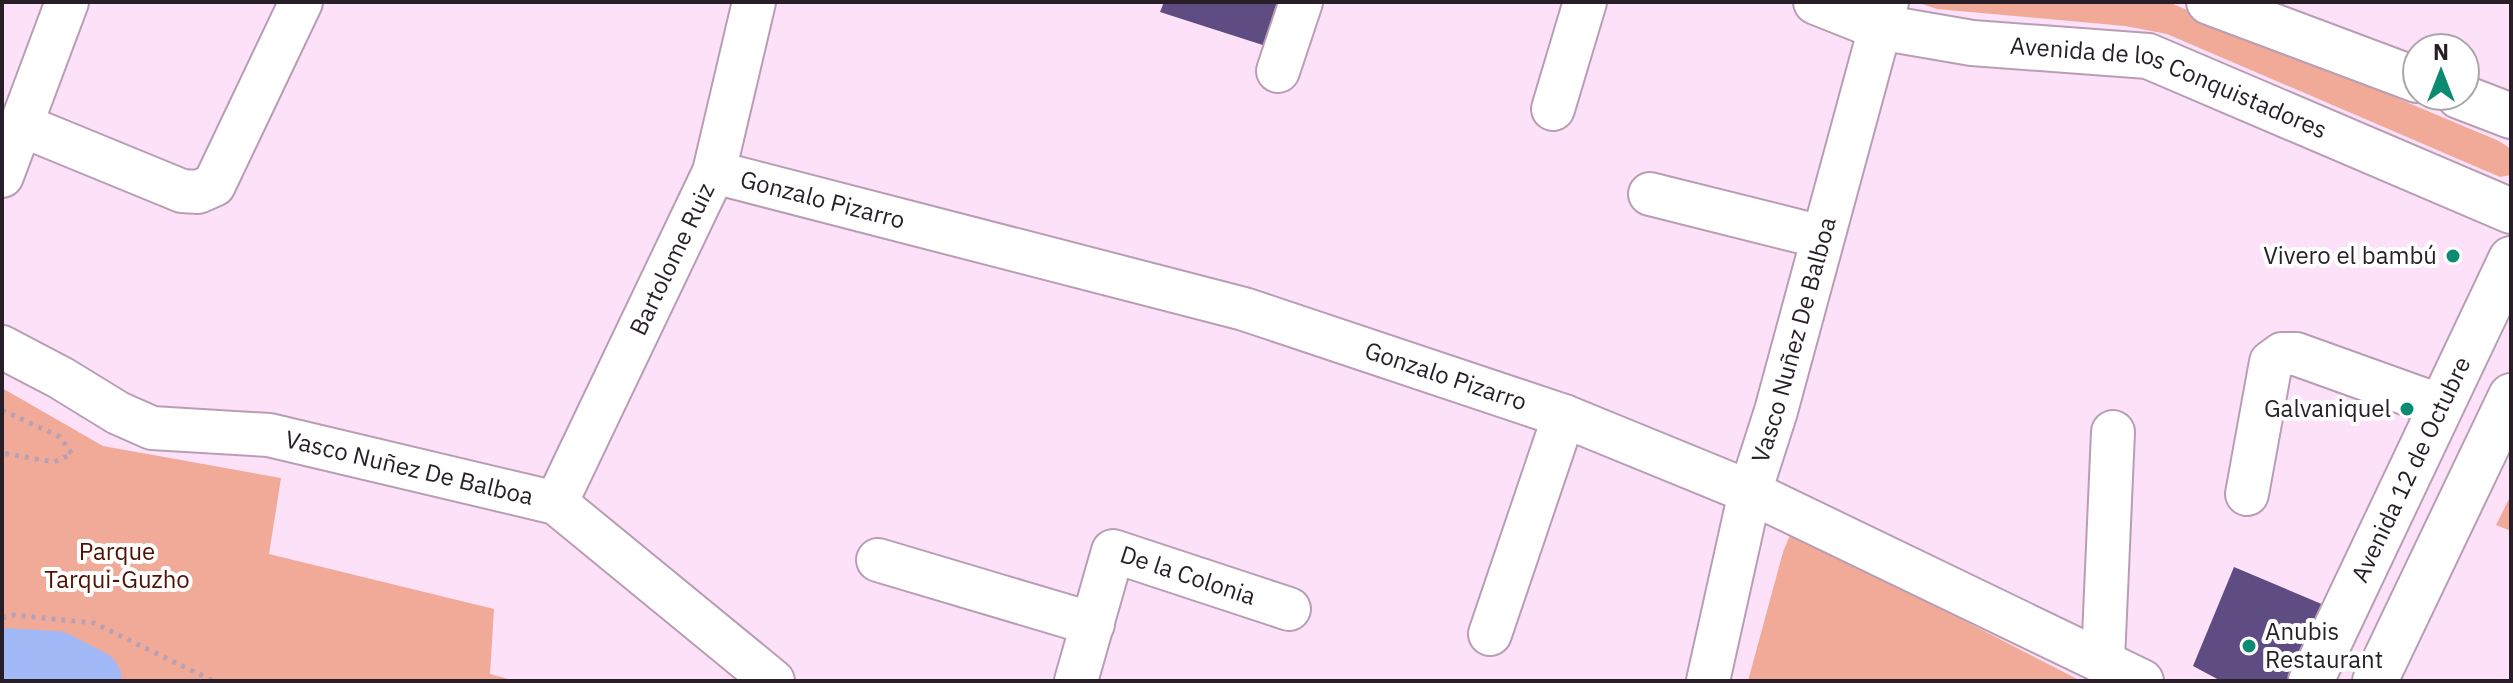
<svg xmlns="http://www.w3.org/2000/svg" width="2513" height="683" viewBox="0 0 2513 683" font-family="'IBM Plex Sans',sans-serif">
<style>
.green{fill:#f1aa98}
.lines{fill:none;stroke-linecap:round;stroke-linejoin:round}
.river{stroke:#a1b9f6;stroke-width:64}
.building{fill:#5f4c83}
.minor-casing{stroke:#b89eb4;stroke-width:46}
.secondary-casing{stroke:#b89eb4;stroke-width:48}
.path{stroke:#b8a1b5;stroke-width:5;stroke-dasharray:4 6;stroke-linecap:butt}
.minor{stroke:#fff;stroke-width:42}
.secondary{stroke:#fff;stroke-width:44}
.poi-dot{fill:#0b8b70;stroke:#fff;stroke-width:3}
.labels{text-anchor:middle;stroke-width:8;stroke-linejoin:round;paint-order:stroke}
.street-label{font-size:24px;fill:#281e27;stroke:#fff}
.poi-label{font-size:24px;fill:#281e27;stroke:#fff;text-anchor:end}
.park-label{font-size:24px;fill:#511204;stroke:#fff}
</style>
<rect width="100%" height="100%" fill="#fde1f9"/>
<g class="green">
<polygon points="1916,2 2155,2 2173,4 2499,141 2511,149 2511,175 2500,177 2167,34 2125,26 1937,9"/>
<polygon points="2,388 103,446 281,478 269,554 494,609 490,674 515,681 2,681"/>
<polygon points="2511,495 2511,531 2496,525"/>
<polygon points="1790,535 1802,537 2081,681 1748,681 1783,552"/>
</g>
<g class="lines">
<polyline class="river" points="2,660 55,663 90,681"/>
</g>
<g class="building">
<polygon points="1164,2 1284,2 1269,47 1160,12"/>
<polygon points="2234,567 2324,605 2290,681 2221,681 2193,666"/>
</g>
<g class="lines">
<g class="minor-casing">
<g id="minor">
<polyline points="1278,71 1301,2"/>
<polyline points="1553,109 1585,2"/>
<polyline points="21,125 182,191 198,192 214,185 301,2"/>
<path id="s1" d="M714,172L1244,309L1564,416L1750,492L2142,681"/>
<polyline points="2,176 67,2"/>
<polyline points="1650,194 1822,237"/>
<path id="s2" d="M2,347L61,378L118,413L152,428L269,435L556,503L773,681"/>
<polyline points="2247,494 2271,362 2282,354 2296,354 2441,406"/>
<path id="s3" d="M556,503L714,172L754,2"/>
<polyline points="878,560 1093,624"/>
<polyline points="1490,634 1564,416"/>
<polyline points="2103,660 2113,432"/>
<path id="s4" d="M1076,681L1113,551L1289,609"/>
<path id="s5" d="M1708,681L1750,492L1776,411L1887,2"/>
</g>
</g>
<g class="secondary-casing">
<g id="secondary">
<path id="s6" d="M1816,2L1879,27L1972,43L2148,56L2511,211"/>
<polyline points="2209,2 2417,80"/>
<polyline points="2459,96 2511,116"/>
<path id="s7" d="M2311,681L2511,259"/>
<polyline points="2375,681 2511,396"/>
</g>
</g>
<g class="path">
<polyline points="2,410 60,437 72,454 54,462 2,453"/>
<polyline points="2,618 14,615 94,623 213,681"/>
</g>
<use href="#minor" class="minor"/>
<use href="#secondary" class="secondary"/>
</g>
<g class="poi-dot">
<circle cx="2453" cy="256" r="8"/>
<circle cx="2407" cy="409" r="8"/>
<circle cx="2249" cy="646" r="8"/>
</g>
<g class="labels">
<g class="street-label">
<text dy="8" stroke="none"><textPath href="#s6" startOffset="366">Avenida de los Conquistadores</textPath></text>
<text dy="8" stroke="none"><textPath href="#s1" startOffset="112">Gonzalo Pizarro</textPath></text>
<text dy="8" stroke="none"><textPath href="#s3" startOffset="270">Bartolome Ruiz</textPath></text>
<text dy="8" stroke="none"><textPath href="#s5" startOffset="352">Vasco Nuñez De Balboa</textPath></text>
<text dy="8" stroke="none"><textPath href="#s1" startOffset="760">Gonzalo Pizarro</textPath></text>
<text dy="8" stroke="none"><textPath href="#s2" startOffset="432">Vasco Nuñez De Balboa</textPath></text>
<text dy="8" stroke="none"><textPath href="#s7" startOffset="234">Avenida 12 de Octubre</textPath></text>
<text dy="8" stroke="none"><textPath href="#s4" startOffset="214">De la Colonia</textPath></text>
</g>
<g class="poi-label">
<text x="2437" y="264">Vivero el bambú</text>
<text x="2391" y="417">Galvaniquel</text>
<text x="2265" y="640" text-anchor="start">Anubis<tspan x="2265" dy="28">Restaurant</tspan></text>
</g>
<g class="park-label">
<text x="117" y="560">Parque<tspan x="117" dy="28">Tarqui-Guzho</tspan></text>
</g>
</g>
<rect width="2513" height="683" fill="none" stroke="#281e27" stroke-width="8"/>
<g transform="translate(2441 72)"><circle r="38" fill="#ffffff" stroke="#a9a5a9" stroke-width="2"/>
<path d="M0-6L14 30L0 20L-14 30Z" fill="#0b8b70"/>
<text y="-12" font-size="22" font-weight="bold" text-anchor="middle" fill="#281e27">N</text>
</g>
</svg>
